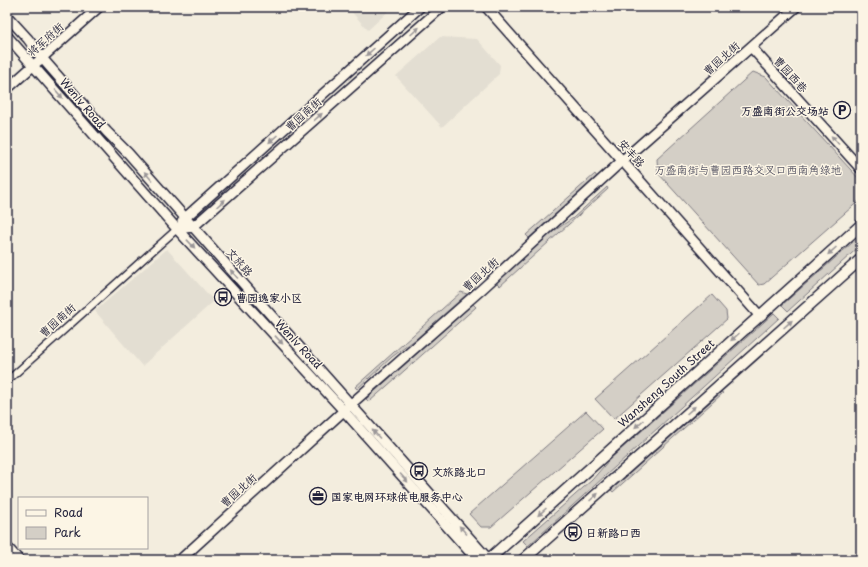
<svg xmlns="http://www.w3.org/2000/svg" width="868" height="567" viewBox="0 0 868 567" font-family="'Playpen Sans','LXGW WenKai TC',sans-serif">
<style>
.built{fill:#e3ded2}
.green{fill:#d4cfc6;stroke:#7b7880}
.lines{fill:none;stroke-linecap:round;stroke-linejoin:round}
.street-casing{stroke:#22223b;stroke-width:9}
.secondary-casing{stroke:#22223b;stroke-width:12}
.primary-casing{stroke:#22223b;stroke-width:13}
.street{stroke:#fcf5e5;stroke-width:6}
.secondary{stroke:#fcf5e5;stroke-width:9}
.primary{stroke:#fcf5e5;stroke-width:10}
.oneway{fill:#9a9698}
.labels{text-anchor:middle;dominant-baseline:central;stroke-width:3;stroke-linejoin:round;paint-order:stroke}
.street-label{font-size:11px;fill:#22223b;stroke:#fcf5e5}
.poi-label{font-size:11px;font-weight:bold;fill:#22223b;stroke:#fcf5e5;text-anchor:start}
.park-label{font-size:11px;fill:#575665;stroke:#fcf5e5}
</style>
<rect width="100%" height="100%" fill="#f3edde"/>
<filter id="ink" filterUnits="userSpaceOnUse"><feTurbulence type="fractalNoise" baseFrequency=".025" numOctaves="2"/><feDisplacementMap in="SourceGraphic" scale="8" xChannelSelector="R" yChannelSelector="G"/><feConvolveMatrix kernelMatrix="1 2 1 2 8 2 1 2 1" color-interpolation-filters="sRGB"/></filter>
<g filter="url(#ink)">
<path class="built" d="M347 7H393L368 30Z
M440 37 477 39 500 65 499 74 442 127 396 76Z
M167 249 214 301 142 366 95 311Z"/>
<path class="green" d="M753 72 766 77 861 181V199L764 284 759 285 658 173 657 159Z
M595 174 597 177 529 238 526 235Z
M607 187 608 189 500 286 496 282 548 235 573 218Z
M861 235V245L788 311 782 305Z
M461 292 467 294 416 339 392 357 357 389 355 387Z
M712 295 726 311 727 319 614 419 595 399Z
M473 304 476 307 369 402 366 399Z
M774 313 779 318 528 546 523 541 592 480 609 460Z
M721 392 723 393 613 492 611 490Z
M586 411 603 429 491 527H481L469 514Z"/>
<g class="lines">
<g class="street-casing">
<path id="street" d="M7 381 177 229"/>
</g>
<g class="secondary-casing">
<path id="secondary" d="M486 7 759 315
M7 16 28 39 42 58 107 132 128 153 262 305 489 560
M7 36 177 229 344 411 477 560
M751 47 861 169
M7 89 99 7
M182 222 185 218 420 7
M177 229 193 227 442 7
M7 547 19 560
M180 560 350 405 483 288 623 160 796 7"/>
</g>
<g class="primary-casing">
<path id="primary" d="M488 560 861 225
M523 560 861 259"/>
</g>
<use href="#street" class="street"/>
<use href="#secondary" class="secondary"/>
<use href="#primary" class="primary"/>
</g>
<defs><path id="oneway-solid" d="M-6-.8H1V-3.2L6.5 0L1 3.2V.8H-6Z"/></defs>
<g class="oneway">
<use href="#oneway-solid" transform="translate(415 31) rotate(-42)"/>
<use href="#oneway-solid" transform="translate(370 52) rotate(138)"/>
<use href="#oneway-solid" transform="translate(59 94) rotate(49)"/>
<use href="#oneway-solid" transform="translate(318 117) rotate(-42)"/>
<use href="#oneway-solid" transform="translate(273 139) rotate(138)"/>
<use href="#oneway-solid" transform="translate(835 140) rotate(-132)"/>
<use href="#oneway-solid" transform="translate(148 176) rotate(-131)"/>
<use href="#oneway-solid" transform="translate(221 203) rotate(-42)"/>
<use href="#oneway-solid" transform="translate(191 244) rotate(47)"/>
<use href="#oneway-solid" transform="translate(832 251) rotate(138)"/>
<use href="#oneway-solid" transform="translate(234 274) rotate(-131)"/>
<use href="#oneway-solid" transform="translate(788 324) rotate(-42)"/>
<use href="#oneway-solid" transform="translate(735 337) rotate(138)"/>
<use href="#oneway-solid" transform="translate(279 340) rotate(47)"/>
<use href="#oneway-solid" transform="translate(691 410) rotate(-42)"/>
<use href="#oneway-solid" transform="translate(639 424) rotate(138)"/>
<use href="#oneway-solid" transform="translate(376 434) rotate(-132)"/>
<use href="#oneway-solid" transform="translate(404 478) rotate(48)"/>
<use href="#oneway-solid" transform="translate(594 497) rotate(-42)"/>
<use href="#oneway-solid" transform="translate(542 512) rotate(138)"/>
<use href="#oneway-solid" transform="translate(463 530) rotate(-132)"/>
</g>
</g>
<defs>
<g id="parking-ring" transform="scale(0.9)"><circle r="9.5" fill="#fcf5e5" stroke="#22223b" stroke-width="1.5"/><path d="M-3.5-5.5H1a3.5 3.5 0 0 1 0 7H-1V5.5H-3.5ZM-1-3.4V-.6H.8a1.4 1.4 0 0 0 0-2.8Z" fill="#22223b"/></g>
<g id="bus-ring" transform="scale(0.9)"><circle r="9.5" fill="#fcf5e5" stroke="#22223b" stroke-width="1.5"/><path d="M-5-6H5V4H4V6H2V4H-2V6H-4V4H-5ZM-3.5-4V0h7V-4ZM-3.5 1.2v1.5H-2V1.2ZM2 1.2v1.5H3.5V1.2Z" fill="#22223b"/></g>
<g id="office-ring" transform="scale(0.9)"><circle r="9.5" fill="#fcf5e5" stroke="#22223b" stroke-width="1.5"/><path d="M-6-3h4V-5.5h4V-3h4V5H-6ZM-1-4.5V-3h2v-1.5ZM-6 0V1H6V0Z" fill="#22223b"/></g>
</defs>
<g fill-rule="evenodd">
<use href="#parking-ring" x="842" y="110"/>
<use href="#bus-ring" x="223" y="297"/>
<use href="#bus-ring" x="419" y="471"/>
<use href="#office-ring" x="318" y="496"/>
<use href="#bus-ring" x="573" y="532"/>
</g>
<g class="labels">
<g class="street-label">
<text transform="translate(45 39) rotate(-42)">将军府街</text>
<text transform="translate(721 58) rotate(-42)">曹园北街</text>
<text transform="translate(791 74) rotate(48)">曹园西巷</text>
<text transform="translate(83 103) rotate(49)">Wenlv Road</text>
<text transform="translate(303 114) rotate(-42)">曹园南街</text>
<text transform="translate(632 153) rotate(48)">安丰路</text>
<text transform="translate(240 262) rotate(49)">文旅路</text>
<text transform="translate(480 274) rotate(-42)">曹园北街</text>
<text transform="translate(57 320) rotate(-42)">曹园南街</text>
<text transform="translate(299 344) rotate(47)">Wenlv Road</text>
<text transform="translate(666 383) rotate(-42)">Wansheng South Street</text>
<text transform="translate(238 490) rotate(-42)">曹园北街</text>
</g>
<g class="poi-label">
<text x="829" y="110" text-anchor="end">万盛南街公交场站</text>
<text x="236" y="297">曹园逸家小区</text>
<text x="432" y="471">文旅路北口</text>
<text x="331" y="496">国家电网环球供电服务中心</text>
<text x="586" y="532">日新路口西</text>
</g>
<g class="park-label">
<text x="748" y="169">万盛南街与曹园西路交叉口西南角绿地</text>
</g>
</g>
<rect width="868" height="567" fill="none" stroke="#fcf5e5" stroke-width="24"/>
<rect x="12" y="12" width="844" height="543" fill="none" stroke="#22223b" stroke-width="1.5" filter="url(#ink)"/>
<rect x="18" y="497" width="130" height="52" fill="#fcf5e5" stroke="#a5a1a1"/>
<rect x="26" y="510" width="20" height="6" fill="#fcf5e5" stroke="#a5a1a1"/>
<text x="54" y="517" font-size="12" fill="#22223b">Road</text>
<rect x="26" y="527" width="20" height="12" fill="#d4cfc6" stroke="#a5a1a1"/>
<text x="54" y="537" font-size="12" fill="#22223b">Park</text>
</svg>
